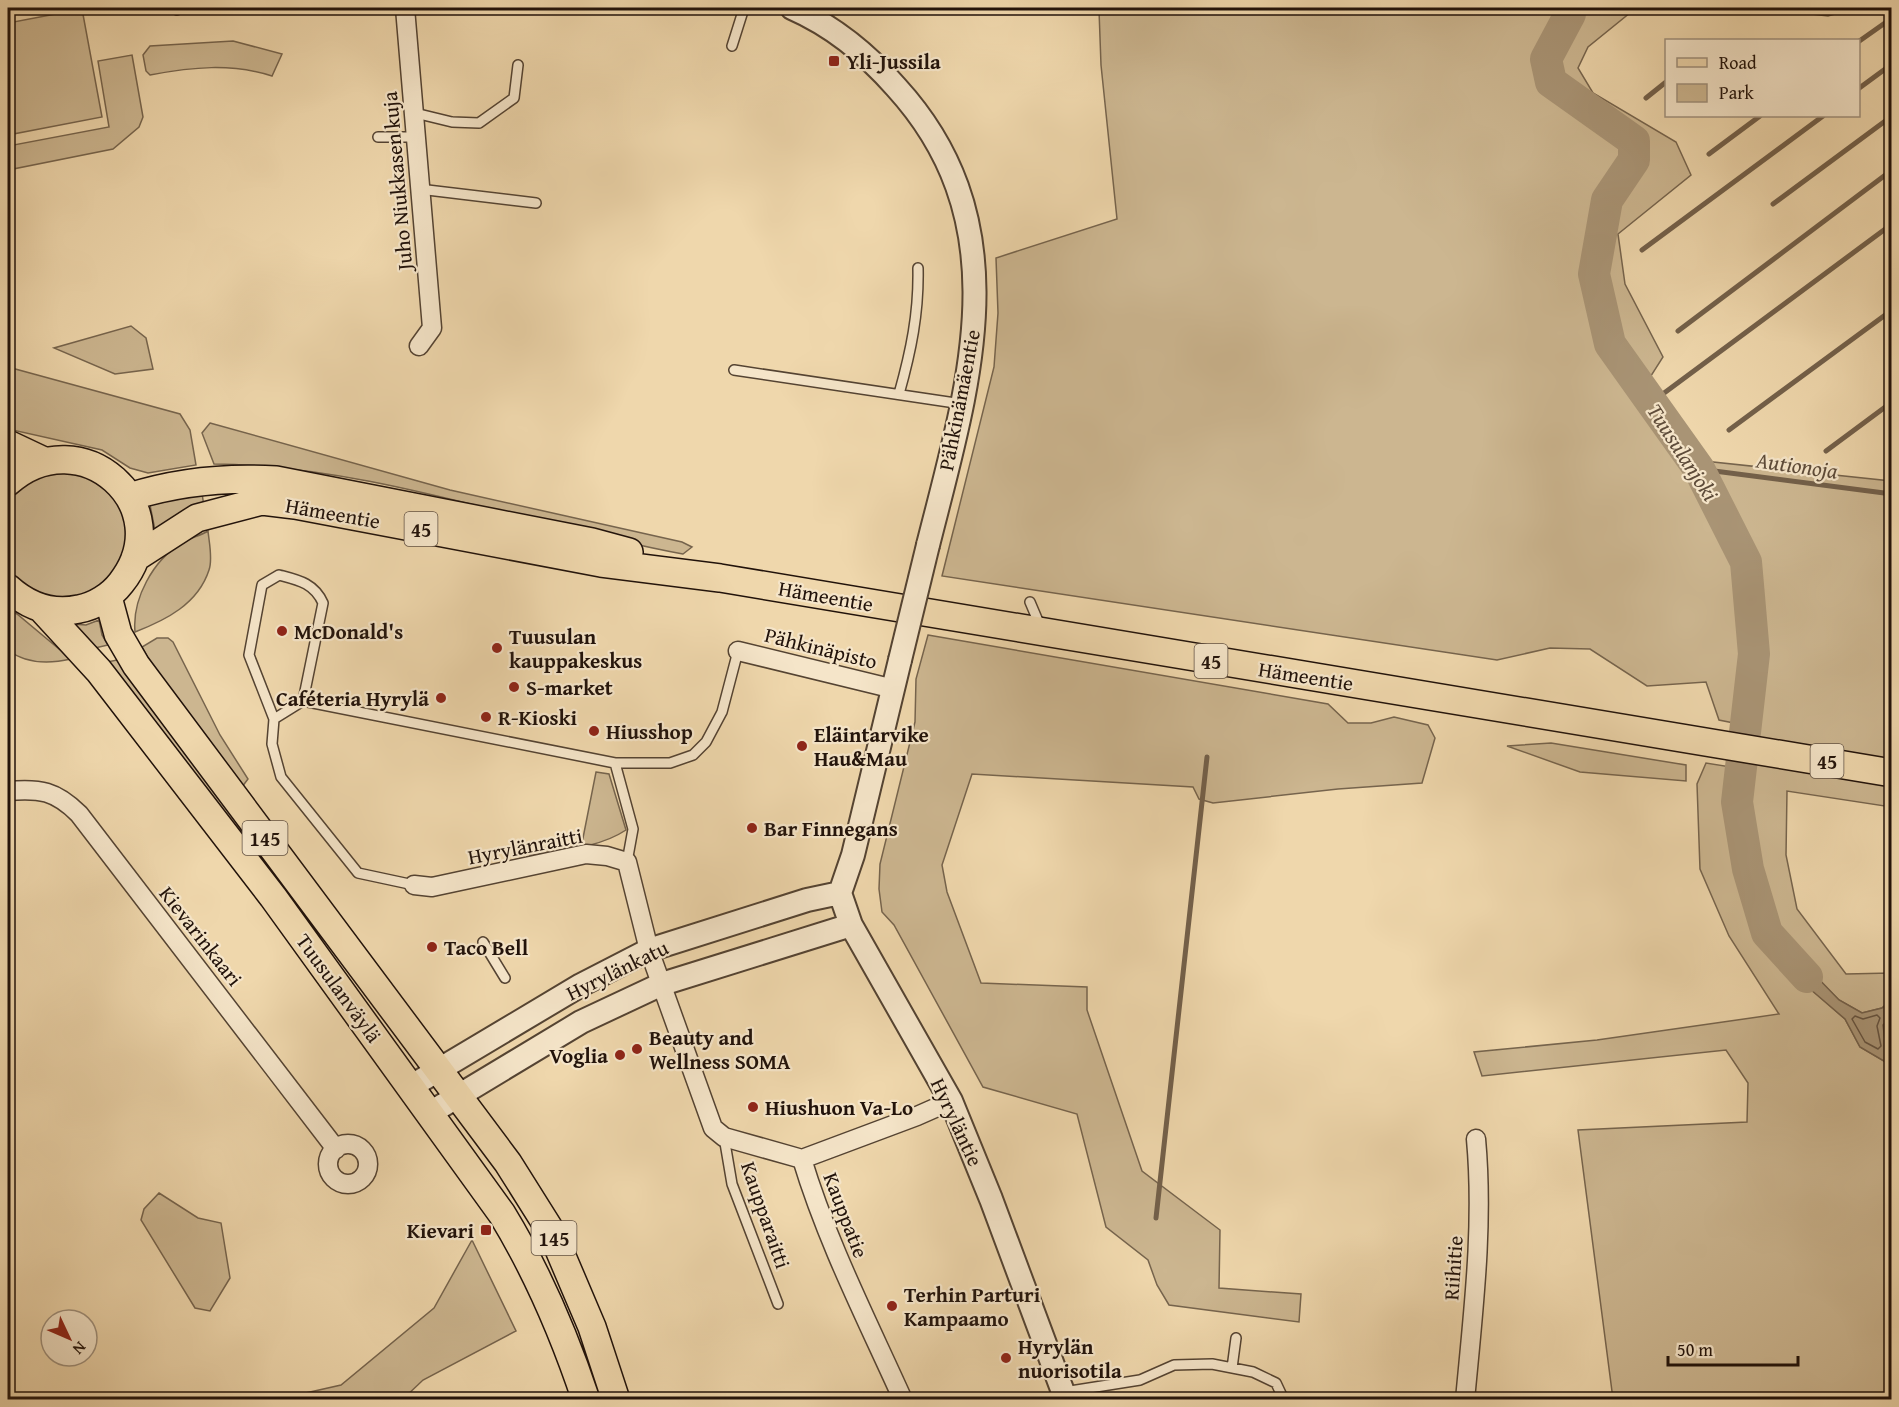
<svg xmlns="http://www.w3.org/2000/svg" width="1899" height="1407" viewBox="0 0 1899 1407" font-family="'Gentium Book Plus',serif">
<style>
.green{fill:#ccb690;stroke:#76644d;stroke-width:1.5}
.water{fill:#a99475;stroke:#73604a;stroke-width:1.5}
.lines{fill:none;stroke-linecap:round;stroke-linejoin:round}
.shore{stroke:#655340;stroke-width:1.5}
.stream{stroke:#73604a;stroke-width:5}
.river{stroke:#a99475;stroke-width:32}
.service-casing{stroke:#544332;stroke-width:12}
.minor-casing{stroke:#544332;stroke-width:21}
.tertiary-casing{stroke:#544332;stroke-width:26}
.primary-casing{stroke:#21120a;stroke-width:30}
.service{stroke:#f5e5c9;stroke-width:9}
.minor{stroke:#f5e5c9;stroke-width:18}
.tertiary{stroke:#f5e5c9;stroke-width:22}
.primary{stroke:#efd7ac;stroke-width:27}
.tertiary-bridge-casing{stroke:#544332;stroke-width:26;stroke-linecap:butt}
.tertiary-bridge{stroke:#f5e5c9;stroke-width:22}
.poi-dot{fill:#8f2418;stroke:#f5e5c9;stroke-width:2}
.labels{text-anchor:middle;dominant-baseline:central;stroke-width:4.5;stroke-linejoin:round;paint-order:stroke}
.shield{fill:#f5e5c9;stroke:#615143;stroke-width:1.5}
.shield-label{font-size:20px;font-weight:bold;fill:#21120a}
.poi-label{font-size:21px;font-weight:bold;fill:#21120a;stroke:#f5e5c9;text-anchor:start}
.street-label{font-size:21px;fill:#21120a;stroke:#f5e5c9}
.water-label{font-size:22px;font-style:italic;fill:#5e4c3a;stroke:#f5e5c9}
</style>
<rect width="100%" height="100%" fill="#efd7ac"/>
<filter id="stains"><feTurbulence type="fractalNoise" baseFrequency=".00333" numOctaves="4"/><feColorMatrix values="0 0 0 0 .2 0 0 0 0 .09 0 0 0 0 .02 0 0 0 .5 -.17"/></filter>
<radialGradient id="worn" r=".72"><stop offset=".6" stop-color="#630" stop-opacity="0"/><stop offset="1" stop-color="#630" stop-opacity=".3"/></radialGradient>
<path class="green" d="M1090 8H1636L1588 47 1578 68 1593 93 1676 142 1691 175 1618 234 1625 284 1663 357 1647 382 1654 398 1704 461 1891 481V807L1787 791 1786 855 1797 909 1846 974 1891 973V1000L1882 1008 1862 1013 1839 1000 1813 974 1803 982 1845 1019 1860 1047 1891 1065V1399L1833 1400 1828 1397 1613 1399 1578 1130 1747 1122 1748 1083 1726 1050 1482 1076 1474 1052 1597 1040 1779 1014 1729 936 1700 869 1697 784 1706 763 1743 769 1749 726 1719 720 1706 682 1647 686 1590 649 1550 648 1497 660 942 576 994 367 998 313 996 258 1117 219 1101 65 1099 10Z
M1762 8H1856L1828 16Z
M82 9 102 117 8 135V23Z
M233 41 282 54 272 76C231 63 192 67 150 75L146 71 143 55 150 46Z
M132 55 143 117 139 127 113 149 8 170V146L109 127 98 61Z
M131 326 146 338 153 369 115 374 54 348Z
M8 367 180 414 190 430 196 465 148 473 130 468 102 450 8 429Z
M210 423 450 490 682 542 692 547 683 554C526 525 375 466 214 464L202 433Z
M62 470C197 490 96 671 8 568 8 548 3 524 8 505 12 484 44 473 62 470Z
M202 493 204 507 156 535 150 505Z
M208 531C209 542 213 559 209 570 198 604 166 620 135 632 132 599 153 560 182 543 189 538 200 536 208 531Z
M8 610 17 614 71 659C49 664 26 664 8 650Z
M99 620 102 635 108 645 95 648 72 624 86 625Z
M928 635 1328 704 1348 723H1371L1394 717 1428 725 1435 738 1422 783 1338 789 1213 803 1199 799 1193 787 972 774 942 865 947 892 981 983 1087 987V1010L1142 1171 1220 1230 1219 1288 1301 1294 1299 1322 1169 1305 1157 1285 1148 1260 1106 1227 1077 1114 983 1087 894 925 882 912 879 889 880 864 915 722 916 679Z
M157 638H168L173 642 220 735 248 779 242 787 152 665 142 647Z
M117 660 259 849 256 851 243 836 107 662Z
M1551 743 1686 765V781L1580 772 1507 746Z
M596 772 609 774 626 830C599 848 562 850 530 855V850L582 843Z
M1891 1017V1047L1885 1041 1883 1025Z
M159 1193 198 1218 221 1223 230 1278 210 1311 195 1308 141 1220 144 1209Z
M472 1240 516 1331 423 1380 403 1399H279L341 1385 434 1308Z"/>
<path class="water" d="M1813 973 1839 1000 1862 1013 1882 1008 1891 1000V1017L1883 1025 1885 1041 1891 1047 1889 1064 1860 1047 1845 1019 1803 983Z"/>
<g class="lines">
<path class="shore" d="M1877 1015 1880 1018 1877 1026 1881 1046 1878 1049 1865 1042 1852 1019 1855 1016 1863 1019Z"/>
<path class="stream" d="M1858 42 1892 18
M1858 89 1892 64
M1646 98 1666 82
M1709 154 1760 116
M1773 204 1892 116
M1642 250 1823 116
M1678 331 1892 170
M1652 402 1892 224
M1729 430 1892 310
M1826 451 1892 402
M1699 469 1892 494
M1156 1218 1207 757"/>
<path class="river" d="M1570 8V14L1546 59 1551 82 1634 141V160L1607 200 1594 274 1610 344 1699 469 1746 562 1754 654 1737 802 1748 869 1767 933 1807 977"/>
<g class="service-casing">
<path id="service" d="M176 8 177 10
M732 46 744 8
M415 113 452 122 479 123 514 98 518 65
M378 137H416
M419 189 536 203
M734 370 962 404
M899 394C911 351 919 313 918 268
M1030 602 1041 628
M274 719 249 655 262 585 279 575C298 580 314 583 323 603L303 701
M615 763 633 829 627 862
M414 885 358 873 281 777 272 744 274 719 303 701 615 763H670L693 755 706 742 722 712 738 651
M483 942 505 978
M724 1137 732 1184 778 1304
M1232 1368 1236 1338
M1064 1392 1140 1380 1174 1365 1212 1364 1253 1372 1276 1383 1284 1400"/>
</g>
<g class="minor-casing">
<path id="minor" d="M405 8 432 328 419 346
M738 651 894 689
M8 791C40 788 56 791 79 814L336 1149
M414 885 432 887 586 854 607 856 627 862 649 950 713 1128 724 1137 802 1159
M328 1164a20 20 0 1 1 40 0a20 20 0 1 1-40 0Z
M903 1400C867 1320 827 1242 802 1159L917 1116 951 1101
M1465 1400C1473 1313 1484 1226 1476 1139"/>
</g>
<g class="tertiary-casing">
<path id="tertiary" d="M792 8C833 26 867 54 896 87 1022 225 968 386 928 545
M900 660 853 855 840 893 851 925 951 1101 991 1199 1066 1400
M410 1087 581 985 649 950 807 900 840 893
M430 1113 581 1022 662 984 851 925"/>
</g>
<g class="primary-casing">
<path id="primary" d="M8 444 44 461
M8 482C81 417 181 507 121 583 111 596 95 606 79 609 52 615 28 606 8 588
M129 497C176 482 227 477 276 480L592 542 629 552
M135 558 197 518 262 501 295 505 601 563 720 578 1892 773
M108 597 118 634 136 665 508 1163 552 1233 592 1327 616 1400
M42 609 99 671 273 897 502 1214C538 1273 564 1334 586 1400"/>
</g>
<use href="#service" class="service"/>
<use href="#minor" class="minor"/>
<use href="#tertiary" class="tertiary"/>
<use href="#primary" class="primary"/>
<g class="tertiary-bridge-casing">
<path id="tertiary-bridge" d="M900 660 928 545"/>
</g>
<use href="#tertiary-bridge" class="tertiary-bridge"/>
</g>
<g class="poi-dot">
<rect x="828" y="55" width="12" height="12" rx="3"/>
<circle cx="282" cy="631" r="6"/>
<circle cx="497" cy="648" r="6"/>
<circle cx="514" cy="687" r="6"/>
<circle cx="441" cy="698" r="6"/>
<circle cx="486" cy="717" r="6"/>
<circle cx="594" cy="731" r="6"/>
<circle cx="802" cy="746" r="6"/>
<circle cx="752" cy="828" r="6"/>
<circle cx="432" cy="947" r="6"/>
<circle cx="637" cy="1049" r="6"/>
<circle cx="620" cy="1055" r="6"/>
<circle cx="753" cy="1107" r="6"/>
<rect x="480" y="1224" width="12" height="12" rx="3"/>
<circle cx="892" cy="1306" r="6"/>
<circle cx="1006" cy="1358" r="6"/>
</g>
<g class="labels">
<g class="shield">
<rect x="404.5" y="512" width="33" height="34" rx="4.5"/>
<rect x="1194.5" y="644" width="33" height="34" rx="4.5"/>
<rect x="1810.5" y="744" width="33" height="34" rx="4.5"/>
<rect x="242.5" y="821" width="45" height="34" rx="4.5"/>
<rect x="531.5" y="1221" width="45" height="34" rx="4.5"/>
</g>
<g class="shield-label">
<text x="421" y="529">45</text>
<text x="1211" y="661">45</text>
<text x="1827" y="761">45</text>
<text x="265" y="838">145</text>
<text x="554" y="1238">145</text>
</g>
<g class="poi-label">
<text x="846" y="61">Yli-Jussila</text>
<text x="294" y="631">McDonald's</text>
<text x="509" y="636">Tuusulan<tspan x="509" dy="24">kauppakeskus</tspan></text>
<text x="526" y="687">S-market</text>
<text x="429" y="698" text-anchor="end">Caféteria Hyrylä</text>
<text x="498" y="717">R-Kioski</text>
<text x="606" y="731">Hiusshop</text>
<text x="814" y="734">Eläintarvike<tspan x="814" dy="24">Hau&amp;Mau</tspan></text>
<text x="764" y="828">Bar Finnegans</text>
<text x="444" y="947">Taco Bell</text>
<text x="649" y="1037">Beauty and<tspan x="649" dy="24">Wellness SOMA</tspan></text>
<text x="608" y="1055" text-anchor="end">Voglia</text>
<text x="765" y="1107">Hiushuon Va-Lo</text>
<text x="474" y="1230" text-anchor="end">Kievari</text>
<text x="904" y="1294">Terhin Parturi<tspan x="904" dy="24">Kampaamo</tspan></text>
<text x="1018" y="1346">Hyrylän<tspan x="1018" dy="24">nuorisotila</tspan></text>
</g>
<g class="street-label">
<text transform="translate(397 181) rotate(-95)">Juho Niukkasen kuja</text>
<text transform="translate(959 400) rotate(-79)">Pähkinämäentie</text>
<text transform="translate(333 513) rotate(10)">Hämeentie</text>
<text transform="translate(826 596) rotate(10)">Hämeentie</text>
<text transform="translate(821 648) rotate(14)">Pähkinäpisto</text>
<text transform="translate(1306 676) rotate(9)">Hämeentie</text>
<text transform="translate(525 846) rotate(-11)">Hyrylänraitti</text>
<text transform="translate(201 936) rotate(52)">Kievarinkaari</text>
<text transform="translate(617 970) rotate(-26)">Hyrylänkatu</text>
<text transform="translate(339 988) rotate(54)">Tuusulanväylä</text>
<text transform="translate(957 1122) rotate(65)">Hyryläntie</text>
<text transform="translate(766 1215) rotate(71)">Kaupparaitti</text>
<text transform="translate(846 1215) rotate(69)">Kauppatie</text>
<text transform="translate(1453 1268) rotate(-86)">Riihitie</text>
</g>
<g class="water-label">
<text transform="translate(1683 452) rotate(57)">Tuusulanjoki</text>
<text transform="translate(1797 465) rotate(8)">Autionoja</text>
</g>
</g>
<rect width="1899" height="1407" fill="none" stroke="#efd7ac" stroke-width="30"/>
<rect x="9" y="9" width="1881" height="1389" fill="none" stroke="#21120a" stroke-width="3"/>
<rect x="15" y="15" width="1869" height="1377" fill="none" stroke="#21120a" stroke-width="1.5"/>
<rect x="1665" y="39" width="195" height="78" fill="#f5e5c9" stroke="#a0917d" stroke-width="1.5"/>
<rect x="1677" y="58" width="30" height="9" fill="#efd7ac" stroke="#a0917d" stroke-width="1.5"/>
<text x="1719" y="69" font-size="18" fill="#21120a">Road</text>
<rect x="1677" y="84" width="30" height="18" fill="#ccb690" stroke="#a0917d" stroke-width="1.5"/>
<text x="1719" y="99" font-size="18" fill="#21120a">Park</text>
<g transform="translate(69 1338) rotate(134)"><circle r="28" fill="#f5e5c9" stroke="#a0917d" stroke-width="1.5"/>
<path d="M0-4.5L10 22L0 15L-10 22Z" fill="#8f2418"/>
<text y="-9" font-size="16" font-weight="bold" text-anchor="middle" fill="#21120a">N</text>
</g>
<path d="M1668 1356v9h130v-9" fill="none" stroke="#21120a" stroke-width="3"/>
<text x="1677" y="1356" font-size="18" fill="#21120a" stroke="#f5e5c9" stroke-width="4.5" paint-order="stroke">50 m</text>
<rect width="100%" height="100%" filter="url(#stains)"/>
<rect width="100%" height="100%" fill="url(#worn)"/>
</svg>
